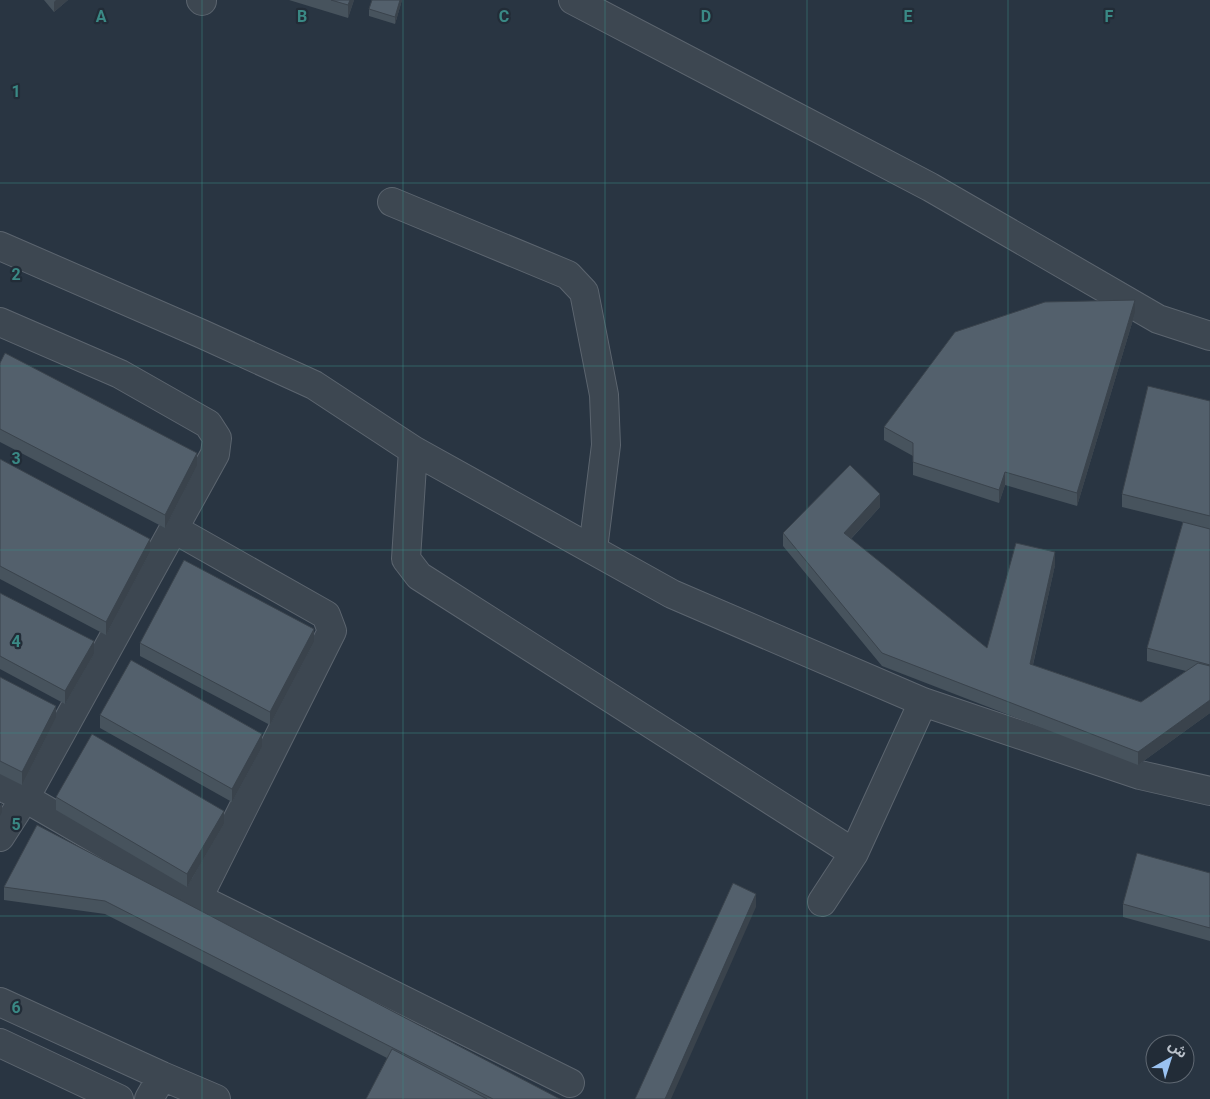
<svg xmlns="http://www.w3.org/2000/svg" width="1210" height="1099" viewBox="0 0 1210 1099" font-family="Roboto,'Noto Sans Arabic',sans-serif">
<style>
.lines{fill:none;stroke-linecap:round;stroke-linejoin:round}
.minor-casing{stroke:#5c656f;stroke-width:30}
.minor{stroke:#3d4751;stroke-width:28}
.wall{fill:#47535d}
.shaded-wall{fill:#3a434c}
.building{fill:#53606c;stroke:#3a434c}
.grid{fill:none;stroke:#3a8985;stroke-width:1;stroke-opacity:0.55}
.grid-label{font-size:16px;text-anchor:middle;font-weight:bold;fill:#3a8985;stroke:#222c37;stroke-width:4.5;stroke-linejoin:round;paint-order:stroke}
</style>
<rect width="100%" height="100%" fill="#293542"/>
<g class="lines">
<g class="minor-casing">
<path id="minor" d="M201 0 202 1
M573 0 930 187 1158 319 1210 336
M392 202 568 275 584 292 604 395 606 445 593 549
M0 246 202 334 314 385 413 450 672 594 923 702 1140 775 1210 791
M0 322 120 374 208 424 217 438 215 454 25 798 0 837
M413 450 406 559 419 576 854 853
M174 529 326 615 332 631 198 898
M0 786 25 798 198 898 570 1083
M822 902 854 853 923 702
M0 1002 162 1076 216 1099
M0 1043 119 1099
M149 1099 162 1076"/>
</g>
<use href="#minor" class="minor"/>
</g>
<path class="wall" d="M44 0H68L54 12Z
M289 0H354L348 18Z
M372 0H402L395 24 369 16V9Z
M1135 313 1077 506 1005 485 999 503 913 475V456L884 440V427Z
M0 363 197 466 165 528 0 442Z
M1210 401V713L1138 765 882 666 783 546V533L880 507 851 539 987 648 1055 565 1033 665 1141 702 1186 671 1147 661V648L1183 522 1122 507V494Z
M0 459 150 552 106 635 0 579Z
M0 593 94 654 65 704 0 669Z
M314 642 270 725 140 656V643Z
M0 677 56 718 22 785 0 774Z
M100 715 262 747 232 802 100 728Z
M56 797 224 824 187 887 56 810Z
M37 825 560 1099H366L387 1058 105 914 4 900V887Z
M1210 873V941L1123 917V904Z"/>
<path class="shaded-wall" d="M56 0H68L54 12V2Z
M350 0H354L348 18V5Z
M400 0H402L395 24V17Z
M1135 300V313L1077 506V493Z
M197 453V466L165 528V515Z
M1005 472V485L999 503V490Z
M880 494V507L844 546V533Z
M150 539V552L106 635V622Z
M1055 552V565L1030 677V664Z
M314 629V642L270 725V712Z
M94 641V654L65 704V691Z
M1210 700V713L1138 765V752Z
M56 706V718L22 785V772Z
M262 734V747L232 802V789Z
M2 802V812L0 816V806Z
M224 811V824L187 887V874Z
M756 894V907L671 1099H665Z"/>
<path class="building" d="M331 0H350L348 5Z
M372 0H400L395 17 369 9Z
M1135 300 1077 493 1005 472 999 490 913 462V443L884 427 955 332 1045 302Z
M5 353 197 453 165 515 0 429V363Z
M1148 386 1210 401V516L1122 494Z
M0 459 150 539 106 622 0 566Z
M850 465 880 494 844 533 987 648 1016 543 1055 552 1030 664 1141 702 1198 663 1210 666V700L1138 752 882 653 783 533Z
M1183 522 1210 529V665L1147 648Z
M184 560 314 629 270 712 140 643Z
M0 593 94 641 65 691 0 656Z
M131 660 262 734 232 789 100 715Z
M0 677 56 706 22 772 0 761Z
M92 734 224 811 187 874 56 797Z
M37 825 560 1099H493L105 901 4 887Z
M1137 853 1210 873V928L1123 904Z
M733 883 756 894 665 1099H635Z
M392 1049 487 1099H366Z"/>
<path class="grid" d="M202 0V1099M403 0V1099M605 0V1099M807 0V1099M1008 0V1099M0 183H1210M0 366H1210M0 550H1210M0 733H1210M0 916H1210"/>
<g class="grid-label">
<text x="101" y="22">A</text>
<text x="302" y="22">B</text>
<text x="504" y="22">C</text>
<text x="706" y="22">D</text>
<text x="908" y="22">E</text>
<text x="1109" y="22">F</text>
<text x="16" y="97">1</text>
<text x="16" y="280">2</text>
<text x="16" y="464">3</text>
<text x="16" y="647">4</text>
<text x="16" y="830">5</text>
<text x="16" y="1013">6</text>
</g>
<g transform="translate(1170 1059) rotate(39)"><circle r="24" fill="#222c37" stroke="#5f6872"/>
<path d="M0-4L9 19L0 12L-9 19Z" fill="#9ac2f1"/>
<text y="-8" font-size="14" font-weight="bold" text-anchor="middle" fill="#bbc2cb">ش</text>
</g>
</svg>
